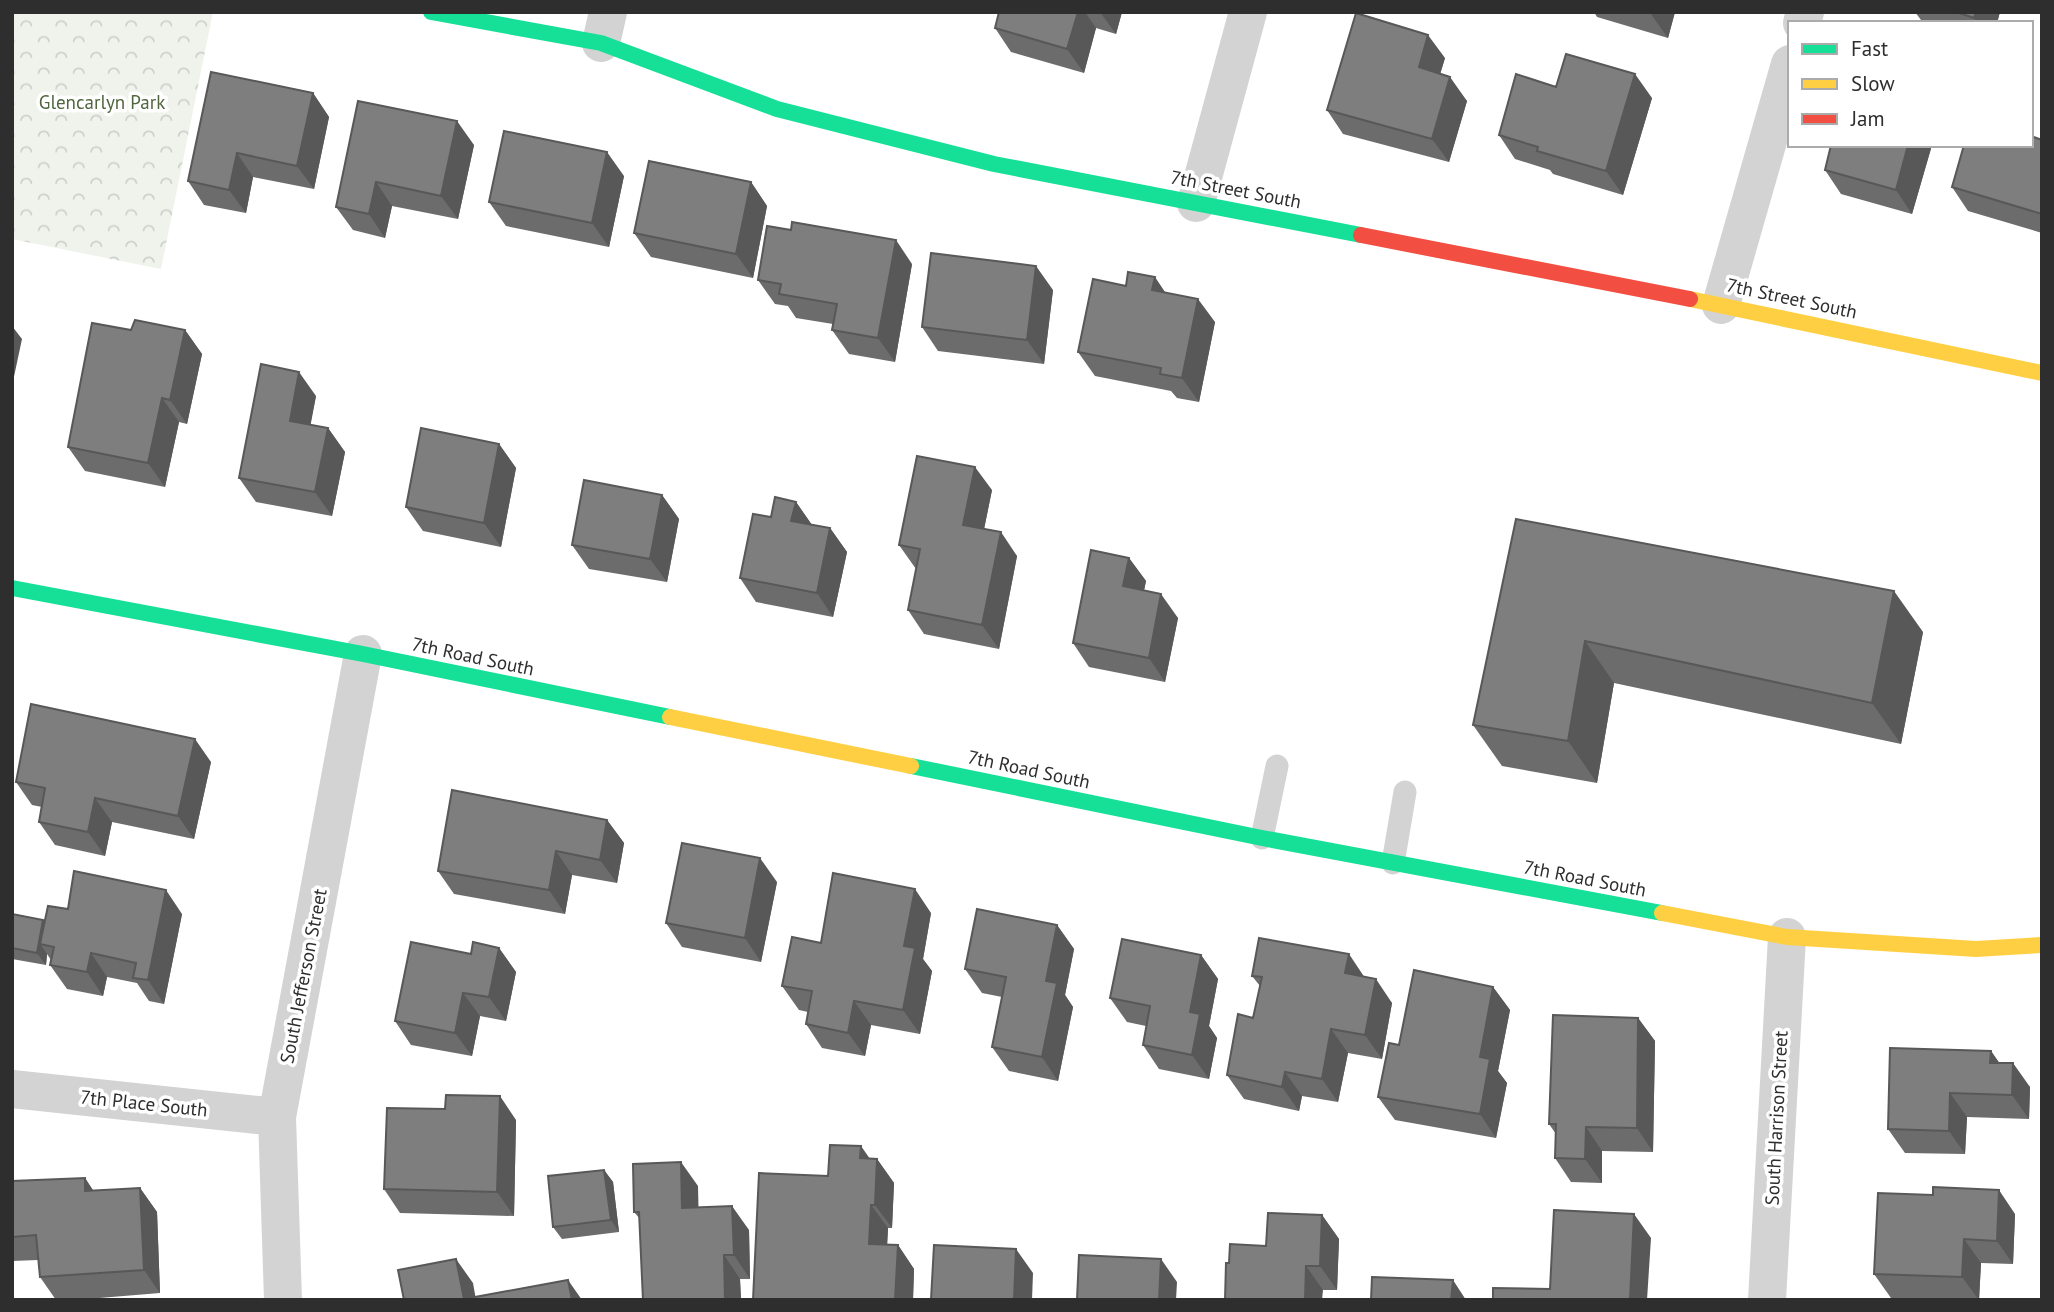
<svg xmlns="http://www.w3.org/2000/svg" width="2054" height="1312" viewBox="0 0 2054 1312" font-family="'PT Sans',sans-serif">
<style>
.forest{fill:url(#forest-crowns)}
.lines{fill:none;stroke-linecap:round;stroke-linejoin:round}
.lane{stroke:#d3d3d3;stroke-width:23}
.street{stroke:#d3d3d3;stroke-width:38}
.fast{stroke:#16e098;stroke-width:16}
.slow{stroke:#ffcf43;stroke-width:16}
.jam{stroke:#f24e42;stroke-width:16}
.wall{fill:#6c6c6c}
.shaded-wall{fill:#585858}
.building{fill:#7e7e7e;stroke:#585858;stroke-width:2}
.labels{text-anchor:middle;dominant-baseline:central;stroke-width:7;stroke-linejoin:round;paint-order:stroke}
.park-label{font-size:19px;fill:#50663e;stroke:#fff}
.street-label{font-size:19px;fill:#2e2e2e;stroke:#fff}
</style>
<defs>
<pattern id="forest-crowns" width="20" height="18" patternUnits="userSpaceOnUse" patternTransform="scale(1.75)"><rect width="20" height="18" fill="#f0f3ec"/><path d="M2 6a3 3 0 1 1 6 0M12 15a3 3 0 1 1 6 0" fill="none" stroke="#ced1cb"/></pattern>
</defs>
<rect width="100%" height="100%" fill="#fff"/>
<path class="forest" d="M12 12H213L161 269 12 239Z"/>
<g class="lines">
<path class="lane" d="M1262 838 1277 766
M1393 863 1405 792"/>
<path class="street" d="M1802 23 1805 12
M601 43 608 12
M1196 203 1248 12
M1721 305 1790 64
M12 1089 277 1117
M283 1300 277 1117 363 654
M1767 1300 1787 937"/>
<path class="fast" d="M431 12 601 43 777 109 994 164 1361 235
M12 588 363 654 670 717
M911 766 1262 838 1662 913"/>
<path class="slow" d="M1690 299 2042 373
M670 717 911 766
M1662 913 1787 937 1976 949 2042 945"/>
<path class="jam" d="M1361 235 1690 299"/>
</g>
<path class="wall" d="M999 12H1122L1116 34 1096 28 1084 73 1011 52 995 28Z
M1594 12H1675L1668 38 1597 17Z
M1915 12H2000L1997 23H1930L1921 20Z
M1445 58 1440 74 1467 101 1449 162 1343 134 1327 110Z
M1556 87 1652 98 1623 195 1553 174 1550 170 1515 159 1499 135Z
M313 93 329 117 314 189 253 177 246 213 204 205 188 181Z
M358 101 474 145 458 219 392 206 385 238 353 230 336 207Z
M2042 140V233L1968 211 1952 187Z
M1932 145 1912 214 1841 194 1825 170Z
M624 176 609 247 506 226 489 202Z
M751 182 767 206 753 278 651 257 634 233Z
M912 264 895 362 849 354 832 330 833 324 796 318 788 306 775 304 758 280Z
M1126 286 1165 292 1215 322 1199 402 1177 398 1171 391 1095 376 1078 352Z
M1053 290 1044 364 938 351 922 327Z
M131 330H185L202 354 187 424 179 422 165 487 85 471 68 447Z
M316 396 310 425 328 428 345 452 332 516 256 502 239 478Z
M499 444 516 468 501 547 423 531 406 507Z
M992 490 984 529 1017 556 999 649 924 634 908 610 916 569 899 545Z
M662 495 679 519 667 582 589 569 572 545Z
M796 502 812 525 830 528 847 552 833 617 756 602 740 578 771 517Z
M1516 519 1923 632 1901 744 1614 683 1597 783 1502 766 1473 725Z
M1129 558 1146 581 1144 590 1178 618 1165 682 1089 667 1073 643Z
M211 762 194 839 112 822 105 856 55 845 39 822 42 807 32 805 16 782Z
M607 820 624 843 617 883 572 875 565 914 454 894 438 871Z
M777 882 761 962 682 947 666 923Z
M68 909 182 914 164 1004 149 1001 137 983 107 977 103 996 67 989 50 965 51 960 47 954 46 965 12 959V914L45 922Z
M931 913 923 959 932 971 920 1034 871 1025 865 1056 822 1048 806 1024 808 1012 799 1010 782 986 821 943Z
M1057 925 1074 949 1065 995 1073 1007 1058 1081 1009 1071 992 1047 1002 997 982 993 965 969Z
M499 948 516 972 506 1021 480 1016 472 1056 411 1045 395 1021 471 954Z
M1201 955 1218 979 1209 1026 1217 1038 1209 1079 1159 1069 1143 1045 1146 1026 1127 1022 1110 998Z
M1252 976 1365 977 1392 1003 1382 1059 1348 1053 1338 1102 1302 1096 1299 1111 1244 1099 1227 1075 1253 1018 1260 986Z
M1493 987 1510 1010 1498 1071 1507 1083 1496 1138 1395 1120 1378 1097 1399 1045Z
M1638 1018 1655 1041 1653 1152 1602 1151V1183L1571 1182 1555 1158 1556 1134 1549 1124Z
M1991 1051 1999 1063 2030 1087 2029 1119 1967 1117 1965 1154 1905 1153 1888 1129Z
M445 1109 516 1120 514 1216 400 1213 384 1189Z
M869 1159H877L894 1183 892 1228H888L887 1245H898L914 1269 913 1300H753Z
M604 1170 613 1182 619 1232 562 1239 553 1227Z
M85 1178 93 1191 140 1188 157 1212 160 1293 75 1300H56L40 1277 38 1260 12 1261V1181Z
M698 1186V1208L749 1230 750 1279H740L741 1300H643L640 1219 634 1212Z
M2015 1214 2013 1264 1981 1263 1979 1300 1891 1298 1874 1274Z
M1322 1215 1339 1239 1337 1290H1323L1229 1263 1266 1246Z"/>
<path class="shaded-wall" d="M1078 12H1085L1096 28 1084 73 1067 49Z
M1100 12H1122L1116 34Z
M1652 12H1675L1668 38 1651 14Z
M1976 12H2000L1997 23H1978L1974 18Z
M1428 35 1445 58 1435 91 1419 67Z
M1635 74 1652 98 1623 195 1606 171Z
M1450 77 1467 101 1449 162 1432 139Z
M313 93 329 117 314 189 297 166Z
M457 121 474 145 458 219 441 196Z
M1908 145H1932L1912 214 1896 190Z
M607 152 624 176 609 247 592 223Z
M237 153 253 177 246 213 229 190Z
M376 182 392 206 385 238 369 214Z
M751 182 767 206 753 278 736 254Z
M896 240 912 264 895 362 878 338Z
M1036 266 1053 290 1044 364 1027 340Z
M1155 277 1171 301 1152 290Z
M1198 299 1215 322 1199 402 1182 378Z
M12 326 22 339 12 386Z
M185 330 202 354 187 424 170 400Z
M299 372 316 396 307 444 290 421Z
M162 398 179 422 165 487 148 463Z
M328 428 345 452 332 516 315 492Z
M499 444 516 468 501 547 484 523Z
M975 467 992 490 980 549 963 525Z
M662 495 679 519 667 582 650 559Z
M796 502 812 525 791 521Z
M830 528 847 552 833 617 817 593Z
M1001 532 1017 556 999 649 982 625Z
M1129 558 1146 581 1140 610 1123 586Z
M1894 591 1923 632 1901 744 1872 703Z
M1161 594 1178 618 1165 682 1149 658Z
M1585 641 1614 683 1597 783 1568 741Z
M195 739 211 762 194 839 178 816Z
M95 798 112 822 105 856 88 832Z
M607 820 624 843 617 883 600 860Z
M556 851 572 875 565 914 549 890Z
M760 858 777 882 761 962 745 938Z
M915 889 931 913 923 959 932 971 920 1034 903 1010 904 946Z
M166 890 182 914 164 1004 148 980Z
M43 920 51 932 40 944 47 954 46 965 37 953Z
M1057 925 1074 949 1065 995 1073 1007 1058 1081 1042 1057 1046 981Z
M499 948 516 972 506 1021 489 997Z
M91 953 107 977 103 996 87 972Z
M1349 954 1365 978 1345 973Z
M1201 955 1218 979 1209 1026 1217 1038 1209 1079 1192 1055 1190 1012Z
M1376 979 1392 1003 1382 1059 1365 1035Z
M1493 987 1510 1010 1498 1071 1507 1083 1496 1138 1480 1114V1057Z
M463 993 480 1016 472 1056 455 1033Z
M854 1001 871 1025 865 1056 848 1033Z
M1638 1018 1655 1041 1653 1152 1637 1128Z
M1331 1029 1348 1053 1338 1102 1322 1079Z
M1991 1051 2008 1075 1990 1063Z
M2013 1063 2030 1087 2029 1119 2012 1095Z
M1285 1072 1302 1096 1299 1111 1282 1087Z
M1950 1093 1967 1117 1965 1154 1949 1131Z
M500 1096 516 1120 514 1216 497 1192Z
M1586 1127 1602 1151V1183L1585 1159Z
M861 1146 877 1169V1159L894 1183 892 1228 875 1205 860 1158Z
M681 1162 698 1186 699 1232 682 1208Z
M604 1170 613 1182 619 1232 611 1220Z
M85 1178 101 1202 85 1191Z
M140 1188 157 1212 160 1293 144 1270Z
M1999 1190 2015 1214 2013 1264 1997 1241Z
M871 1205 888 1228 886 1268 869 1244Z
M732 1206 749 1230 750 1279 734 1255Z
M1634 1214 1651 1238 1647 1300H1630Z
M1322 1215 1339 1239 1337 1290 1320 1266Z
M1964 1239 1981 1263 1979 1300 1962 1277Z
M898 1245 914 1269 913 1300H895Z
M1016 1249 1033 1273 1032 1300H1014Z
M724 1255 740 1279 741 1300H725Z
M456 1259 473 1283 476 1300H464Z
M1161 1259 1177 1282 1176 1300H1159Z
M1306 1266 1323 1290 1322 1300H1305Z
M568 1280 582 1300H572Z
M1453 1280 1466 1300H1451Z"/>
<path class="building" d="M999 12H1078L1067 49 995 28Z
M1956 12H1976L1974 18Z
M1356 13 1428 35 1419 67 1450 77 1432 139 1327 110Z
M1566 54 1635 74 1606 171 1537 151 1538 147 1499 135 1516 74 1556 87Z
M211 72 313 93 297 166 237 153 229 190 188 181Z
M358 101 457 121 441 196 376 182 369 214 336 207Z
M504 131 607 152 592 223 489 202Z
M2031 136 2042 140V214L1952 187 1964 145H2031Z
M1831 145H1908L1896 190 1825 170Z
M649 161 751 182 736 254 634 233Z
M792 222 896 240 878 338 832 330 837 304 779 294 781 284 758 280 767 226 791 230Z
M931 253 1036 266 1027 340 922 327Z
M1128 272 1155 277 1152 290 1198 299 1182 378 1160 374 1161 368 1078 352 1093 279 1126 286Z
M135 320 185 330 170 400 162 398 148 463 68 447 92 323 131 330Z
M261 364 299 372 290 421 328 428 315 492 239 478Z
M421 428 499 444 484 523 406 507Z
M917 456 975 467 963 525 1001 532 982 625 908 610 920 549 899 545Z
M584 480 662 495 650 559 572 545Z
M775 497 796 502 791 521 830 528 817 593 740 578 753 514 771 517Z
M1516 519 1894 591 1872 703 1585 641 1568 741 1473 725Z
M1091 550 1129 558 1123 586 1161 594 1149 658 1073 643Z
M31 704 195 739 178 816 95 798 88 832 39 822 45 788 16 782Z
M452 790 607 820 600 860 556 851 549 890 438 871Z
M682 843 760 858 745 938 666 923Z
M74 871 166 890 148 980 133 978 136 963 91 953 87 972 50 965 54 947 40 944 48 906 68 909Z
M833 873 915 889 904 946 915 948 903 1010 854 1001 848 1033 806 1024 812 991 782 986 792 937 821 943Z
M977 909 1057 925 1046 981 1057 983 1042 1057 992 1047 1006 977 965 969Z
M12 914 43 920 37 953 12 948Z
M1259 938 1349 954 1345 973 1376 979 1365 1035 1331 1029 1322 1079 1285 1072 1282 1087 1227 1075 1238 1014 1253 1018 1262 977 1252 976Z
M1122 939 1201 955 1190 1012 1200 1014 1192 1055 1143 1045 1150 1006 1110 998Z
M411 942 471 954 473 942 499 948 489 997 463 993 455 1033 395 1021Z
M1414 970 1493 987 1480 1057 1490 1059 1480 1114 1378 1097 1389 1043 1399 1045Z
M1553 1015 1638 1018 1637 1128 1586 1127 1585 1159 1555 1158 1556 1124H1549Z
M1890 1048 1991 1051 1990 1063H2013L2012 1095 1950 1093 1949 1131 1888 1129Z
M446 1095 500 1096 497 1192 384 1189 387 1108 445 1109Z
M830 1145 861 1146 860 1158 877 1159 875 1205H871L869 1244 898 1245 895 1300H753L759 1173 828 1176Z
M681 1162 682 1208 732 1206 734 1255H724L725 1300H643L639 1212H634L633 1164Z
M604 1170 611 1220 553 1227 548 1176Z
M85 1178V1191L140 1188 144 1270 40 1277 36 1235 12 1237V1181Z
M1933 1187 1999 1190 1997 1241 1964 1239 1962 1277 1874 1274 1878 1193 1933 1195Z
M1554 1210 1634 1214 1630 1300H1493V1288L1550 1289Z
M1268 1213 1322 1215 1320 1266H1306L1305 1300H1225L1226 1263H1229L1230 1244 1266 1246Z
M934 1245 1016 1249 1014 1300H931Z
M1079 1255 1161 1259 1159 1300H1077Z
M456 1259 464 1299 568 1280 572 1300H404L398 1270Z
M1372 1277 1453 1280 1451 1300H1371Z"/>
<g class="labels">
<g class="park-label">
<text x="102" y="102">Glencarlyn Park</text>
</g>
<g class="street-label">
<text transform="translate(1236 189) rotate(11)">7th Street South</text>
<text transform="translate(1792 298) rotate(12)">7th Street South</text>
<text transform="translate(473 656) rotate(12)">7th Road South</text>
<text transform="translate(1029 769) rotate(12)">7th Road South</text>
<text transform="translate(1585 878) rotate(11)">7th Road South</text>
<text transform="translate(303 976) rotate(-79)">South Jefferson Street</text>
<text transform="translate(144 1103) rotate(6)">7th Place South</text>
<text transform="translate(1776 1118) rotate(-87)">South Harrison Street</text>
</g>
</g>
<rect width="2054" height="1312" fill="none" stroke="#2e2e2e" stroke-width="28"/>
<rect x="1788" y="21" width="245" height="126" fill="#ffffff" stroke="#ababab" stroke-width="2"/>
<rect x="1802" y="44" width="35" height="10" fill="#16e098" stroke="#ababab" stroke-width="2"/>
<text x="1851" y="56" font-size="21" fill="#2e2e2e">Fast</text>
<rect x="1802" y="79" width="35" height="10" fill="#ffcf43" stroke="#ababab" stroke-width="2"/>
<text x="1851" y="91" font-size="21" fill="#2e2e2e">Slow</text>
<rect x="1802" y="114" width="35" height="10" fill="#f24e42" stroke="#ababab" stroke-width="2"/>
<text x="1851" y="126" font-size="21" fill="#2e2e2e">Jam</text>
</svg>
